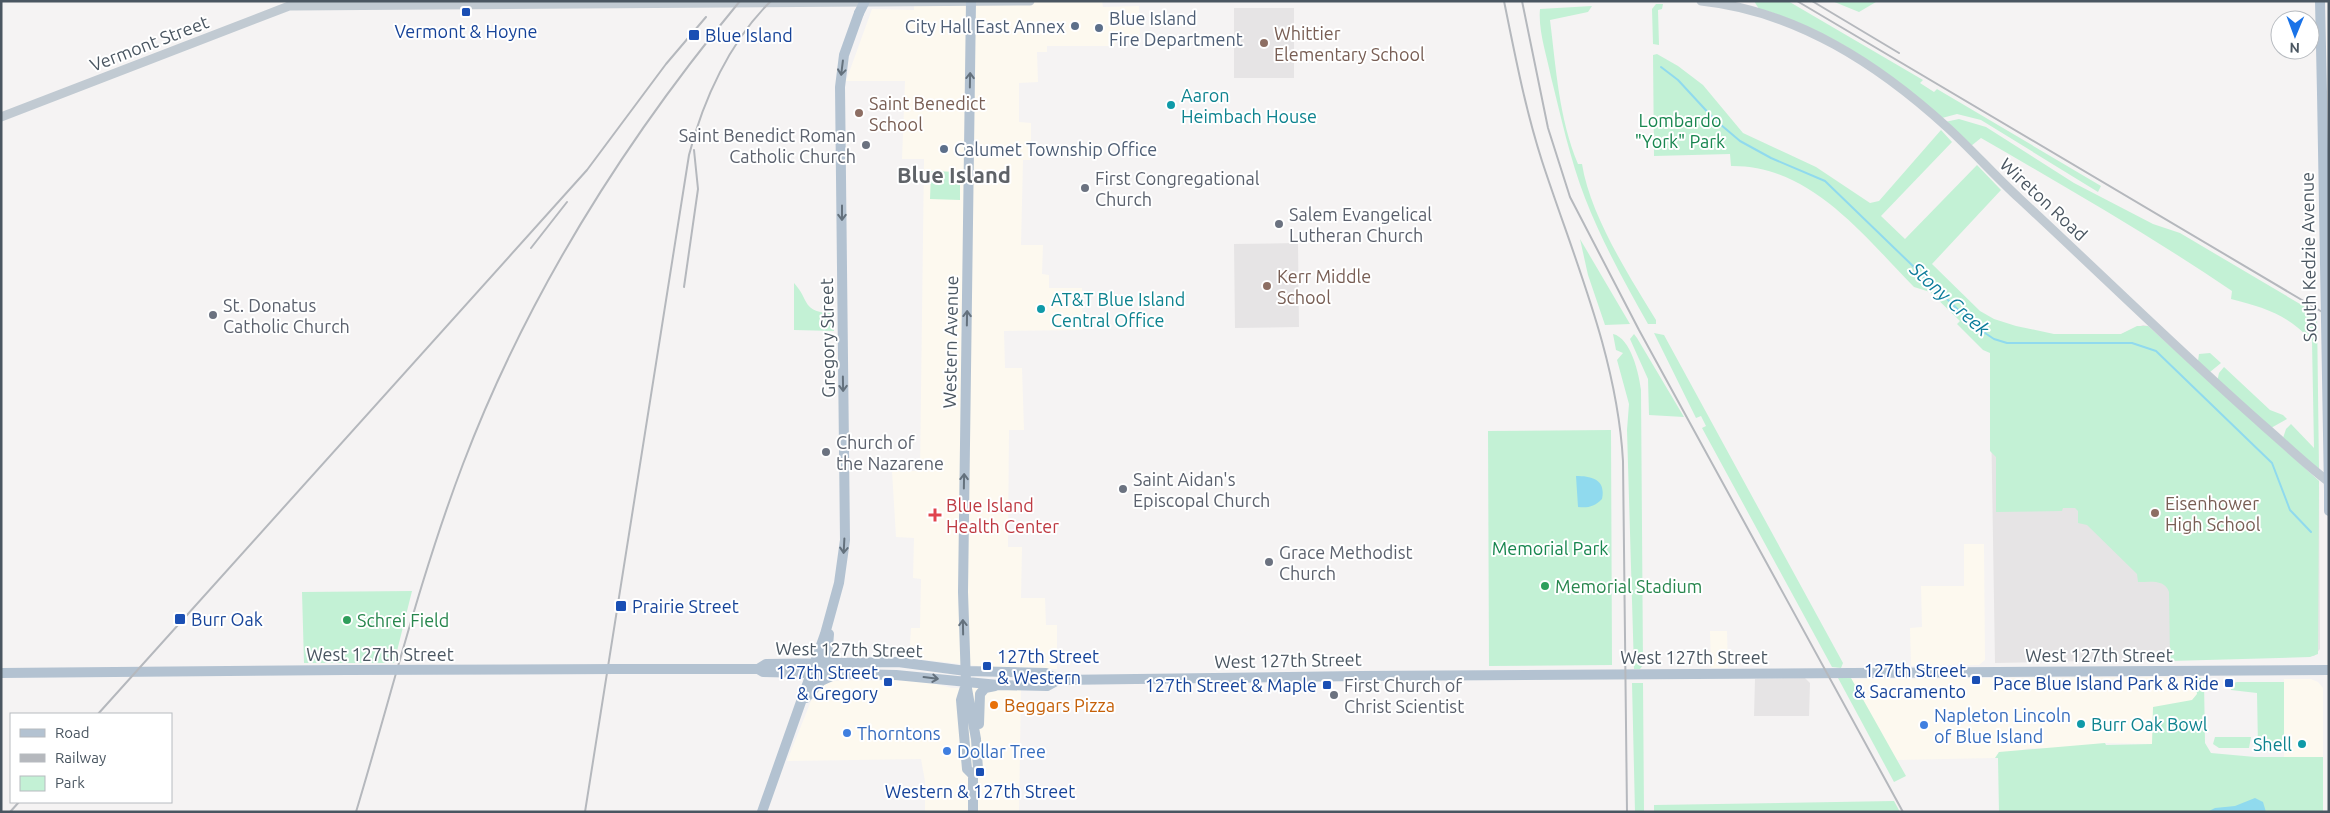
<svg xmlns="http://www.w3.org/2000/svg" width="2330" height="813" viewBox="0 0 2330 813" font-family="Ubuntu,sans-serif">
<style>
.commercial{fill:#fdf9ef}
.education{fill:#e6e4e5}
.green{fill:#c3f1d5}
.water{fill:#90daee}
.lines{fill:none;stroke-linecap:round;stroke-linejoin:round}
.stream{stroke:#90daee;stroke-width:2}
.minor{stroke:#c1cad2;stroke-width:9}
.major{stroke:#b3c2d1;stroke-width:10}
.rail{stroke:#b5b8bd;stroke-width:2}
.major-bridge{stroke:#b3c2d1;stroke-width:10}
.oneway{stroke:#64717d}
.transit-dot{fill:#1a4fb4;stroke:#fff;stroke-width:2}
.service-dot{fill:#5c6f8a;stroke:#fff;stroke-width:2}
.education-dot{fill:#8d6e63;stroke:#fff;stroke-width:2}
.culture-dot{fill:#0f9aa8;stroke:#fff;stroke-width:2}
.worship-dot{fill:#6b7280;stroke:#fff;stroke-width:2}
.health-dot{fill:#e0444e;stroke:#fff;stroke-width:2}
.leisure-dot{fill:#2e9e5b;stroke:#fff;stroke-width:2}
.food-dot{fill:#e8710a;stroke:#fff;stroke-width:2}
.shop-dot{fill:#3f7fe0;stroke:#fff;stroke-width:2}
.labels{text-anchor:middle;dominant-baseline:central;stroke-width:4;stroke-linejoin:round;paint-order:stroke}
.service-label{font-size:18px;fill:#4e5e75;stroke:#fff;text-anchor:start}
.transit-label{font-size:18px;fill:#164399;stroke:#fff;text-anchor:start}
.education-label{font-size:18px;fill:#785e54;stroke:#fff;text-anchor:start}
.street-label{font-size:18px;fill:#4a5661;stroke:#fff}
.culture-label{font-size:18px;fill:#0d838f;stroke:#fff;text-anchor:start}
.park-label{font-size:18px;fill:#17864f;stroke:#fff}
.worship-label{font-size:18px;fill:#5b616d;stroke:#fff;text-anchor:start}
.health-label{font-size:18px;fill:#be3a42;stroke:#fff;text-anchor:start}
.leisure-label{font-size:18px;fill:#27864d;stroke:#fff;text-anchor:start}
.food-label{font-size:18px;fill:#c56008;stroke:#fff;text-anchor:start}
.shop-label{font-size:18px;fill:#366cbe;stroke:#fff;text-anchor:start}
.water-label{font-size:19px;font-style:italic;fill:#0c7c9b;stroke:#fff}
.district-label{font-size:22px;font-weight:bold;fill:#5f6368;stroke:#fff}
</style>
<rect width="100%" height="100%" fill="#f5f3f3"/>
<path class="commercial" d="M914 1H1102L1103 7 1139 6 1140 38H1116L1115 46H1047V52H1037L1038 82 1019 83V122L1031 123V160H1023L1021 245H1043L1042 274 1049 275V288H1082L1083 330 1004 331 1005 368H1022L1024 430H1009L1008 547H1022L1021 598H1045L1046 625H1057V669L978 666 909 658 911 628H920L921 579 913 578 914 538 896 537 892 471H920L924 159H902L905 81H846L872 9 914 10Z
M1964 544H1984L1985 660 1979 665 1911 666 1910 628 1922 627 1921 586H1964Z
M1727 631 1728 668H1711L1710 631Z
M2156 677 2195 678 2197 694 2192 700 2184 703 2169 704 2152 744 2105 743 2063 748H2029L2014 752H1999L1995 758 1896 760 1851 679Z
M2284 679H2311L2318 682 2323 688V757H2284Z
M842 680 924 681 952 688H1021L1019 812H925V781L921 759 787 761 813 696 827 682Z"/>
<path class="education" d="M1234 8H1294V78H1234Z
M1298 243 1299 327 1235 328 1234 244Z
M2143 325 2148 326 2319 481 2320 649 2314 656 1995 663 1990 353 2121 334Z
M1805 678 1810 683 1809 716H1754L1755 679Z"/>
<path class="green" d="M1754 1H1788L1923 80 1920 83 1934 92 1937 89 2101 186 2098 192 1981 120 1957 114 1942 118C1898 79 1853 46 1799 23 1786 18 1773 12 1759 9Z
M1832 1 1876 2 1859 12Z
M1656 4H1663L1662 9 1658 10 1659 45 1653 44 1652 9Z
M1592 6 1588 12 1550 20C1556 68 1559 119 1578 164H1582C1590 215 1629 276 1656 320V324H1648C1625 283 1602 242 1585 198 1570 159 1561 117 1551 77 1547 56 1538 31 1540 9Z
M1657 54 1678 66 1703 85 1743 133 1816 167 1870 203 1879 201 1941 130 1952 142 1881 216 1905 239 1977 165 2001 190 1932 264 1980 311 1994 319 2016 326 2054 334H2121L2137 326H2148L2319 481 2318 654 2310 657 2170 661 2169 592C2165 579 2150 582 2138 582L2137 574 2087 525 2078 523V511L2075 508H2063L2062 511 1996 512V457L1990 451V353L1983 350 1957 324 1960 321 1930 292 1914 287C1863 235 1810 165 1731 166L1730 154 1654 156 1653 55Z
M1959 119 1986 127 2074 183 2153 224 2180 233 2317 314 2319 470 2283 438 2286 429 2291 424 2314 448 2312 341C2286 314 2266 308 2231 299L2232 291C2151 236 2066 187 1981 138L1971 146 1945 122Z
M931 171 960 172V200L930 199Z
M1580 239 1630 324 1605 325 1588 275Z
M794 283C810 300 801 313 834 313V331L794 330Z
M1654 333 1664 335 1843 663 1841 668 1832 667 1702 428 1706 426 1701 416 1696 418Z
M1613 334C1631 338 1639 374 1641 390L1643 665 1640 669H1634L1627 430 1629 404 1617 360 1623 353 1616 350Z
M1634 334 1637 338 1684 417 1649 415 1648 379 1630 339Z
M2210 353 2221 363 2210 372 2198 361 2199 354Z
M2224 367 2270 410 2283 415 2287 419 2271 428 2217 382 2219 373Z
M1611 430 1612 665 1489 666 1488 431Z
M412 591 394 663H304L302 592Z
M1838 678H1851L1906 776 1894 782Z
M2195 678H2203L2204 681 2205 743 2211 753 2255 757H2323V812H1999L1998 758H1995L1999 752 2105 743 2106 745 2152 744 2153 707 2192 700 2197 694Z
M2237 682H2284V748L2258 747 2257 693 2231 690V684Z
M1632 683H1643L1644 812H1635Z
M2215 737H2251L2249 748H2219L2213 744Z
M1894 801 1900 812H1654V805Z"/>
<path class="water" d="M1576 476C1593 476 1606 480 1602 499 1594 507 1588 508 1578 507Z
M2255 798 2263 802 2266 812H2207L2215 808 2235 806Z"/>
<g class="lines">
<path class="stream" d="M1661 67 1678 80 1714 119 1740 141 1771 158 1825 181 1976 327 1994 339 2007 343H2132L2156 351 2272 463 2290 510 2311 532"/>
<path class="minor" d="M1701 1C1797 11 1879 65 1948 128 1973 151 1995 176 2020 199 2102 275 2181 353 2265 427 2286 445 2306 465 2329 482
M1 117 289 6 1030 1"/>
<path class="major" d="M971 1 963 592 966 683 976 739 978 769 973 775
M2320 1 2322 93
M2329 491V511
M829 634 827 657 832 669
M617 669H758L763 672 896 675 998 685 1047 686 1058 680
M758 669 766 664 898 662 966 671 1046 673 1058 680 1359 676 2329 670
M1 673 346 670
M966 684 961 700 967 769 973 775V812
M806 698 821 681 832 676
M979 724 980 694 985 688 995 686
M762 812 825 634 839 583 845 540 840 87 844 55 859 13"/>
<path class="rail" d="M1504 1C1515 55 1525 108 1542 161 1574 259 1617 356 1623 461L1627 812
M1522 1 1548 128 1570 197 1639 330 1903 812
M1797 1 2329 316
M1812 1 1899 53
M531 248 567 202
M684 287 698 189 694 150
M98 714 587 170 666 64 706 17
M10 812 19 802
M356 812C391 696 420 577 463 464 528 293 624 141 740 1
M585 812 689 155C703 100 730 41 771 1"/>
<path class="major-bridge" d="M859 13 865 1
M2322 93 2329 491
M346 670 617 669"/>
</g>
<defs><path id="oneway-shaft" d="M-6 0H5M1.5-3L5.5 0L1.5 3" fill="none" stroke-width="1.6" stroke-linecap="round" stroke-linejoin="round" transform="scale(1.25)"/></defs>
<g class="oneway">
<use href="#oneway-shaft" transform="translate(842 68) rotate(97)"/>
<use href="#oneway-shaft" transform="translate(970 80) rotate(-89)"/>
<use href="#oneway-shaft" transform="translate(842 213) rotate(90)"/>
<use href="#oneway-shaft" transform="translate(967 318) rotate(-89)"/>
<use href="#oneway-shaft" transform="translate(843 384) rotate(89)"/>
<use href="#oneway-shaft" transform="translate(964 481) rotate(-89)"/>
<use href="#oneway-shaft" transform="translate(844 546) rotate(93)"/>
<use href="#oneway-shaft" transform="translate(963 627) rotate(-91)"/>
<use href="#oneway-shaft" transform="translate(931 678) rotate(7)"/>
</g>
<g class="transit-dot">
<rect x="461" y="7" width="10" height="10" rx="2.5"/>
<rect x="688" y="29" width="12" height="12" rx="2.5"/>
<rect x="615" y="600" width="12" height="12" rx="2.5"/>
<rect x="174" y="613" width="12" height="12" rx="2.5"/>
<rect x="982" y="661" width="10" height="10" rx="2.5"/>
<rect x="1971" y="675" width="10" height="10" rx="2.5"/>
<rect x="883" y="677" width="10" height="10" rx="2.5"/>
<rect x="2224" y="678" width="10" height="10" rx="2.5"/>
<rect x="1322" y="680" width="10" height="10" rx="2.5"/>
<rect x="975" y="767" width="10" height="10" rx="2.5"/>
</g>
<g class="service-dot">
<circle cx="1075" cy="26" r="5"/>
<circle cx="1099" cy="28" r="5"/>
<circle cx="944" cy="149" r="5"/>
</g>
<g class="education-dot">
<circle cx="1264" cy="43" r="5"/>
<circle cx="859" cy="113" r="5"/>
<circle cx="1267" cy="286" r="5"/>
<circle cx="2155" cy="513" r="5"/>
</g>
<g class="culture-dot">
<circle cx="1171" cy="105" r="5"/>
<circle cx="1041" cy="309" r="5"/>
<circle cx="2081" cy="724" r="5"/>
<circle cx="2302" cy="744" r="5"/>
</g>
<g class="worship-dot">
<circle cx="866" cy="145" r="5"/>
<circle cx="1085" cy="188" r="5"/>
<circle cx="1279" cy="224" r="5"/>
<circle cx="213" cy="315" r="5"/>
<circle cx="826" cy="452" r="5"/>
<circle cx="1123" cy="489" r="5"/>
<circle cx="1269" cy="562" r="5"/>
<circle cx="1334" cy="695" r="5"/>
</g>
<path class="health-dot" d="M932.5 507.5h5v5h5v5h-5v5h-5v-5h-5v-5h5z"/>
<g class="leisure-dot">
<circle cx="1545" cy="586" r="5"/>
<circle cx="347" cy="620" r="5"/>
</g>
<circle class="food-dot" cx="994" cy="705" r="5"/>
<g class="shop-dot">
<circle cx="1924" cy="725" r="5"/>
<circle cx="847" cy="733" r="5"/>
<circle cx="947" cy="751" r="5"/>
</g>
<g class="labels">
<g class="service-label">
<text x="1109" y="18">Blue Island<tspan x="1109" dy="21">Fire Department</tspan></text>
<text x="1065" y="26" text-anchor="end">City Hall East Annex</text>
<text x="954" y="149">Calumet Township Office</text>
</g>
<g class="transit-label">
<text x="466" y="31" text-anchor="middle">Vermont &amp; Hoyne</text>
<text x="705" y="35">Blue Island</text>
<text x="632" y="606">Prairie Street</text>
<text x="191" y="619">Burr Oak</text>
<text x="997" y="656">127th Street<tspan x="997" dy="21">&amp; Western</tspan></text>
<text x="1966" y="670" text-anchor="end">127th Street<tspan x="1966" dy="21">&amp; Sacramento</tspan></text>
<text x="878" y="672" text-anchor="end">127th Street<tspan x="878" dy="21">&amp; Gregory</tspan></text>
<text x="2219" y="683" text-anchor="end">Pace Blue Island Park &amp; Ride</text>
<text x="1317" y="685" text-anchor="end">127th Street &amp; Maple</text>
<text x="980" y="791" text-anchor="middle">Western &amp; 127th Street</text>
</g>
<g class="education-label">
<text x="1274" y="33">Whittier<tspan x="1274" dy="21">Elementary School</tspan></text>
<text x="869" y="103">Saint Benedict<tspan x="869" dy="21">School</tspan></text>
<text x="1277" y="276">Kerr Middle<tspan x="1277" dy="21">School</tspan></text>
<text x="2165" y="503">Eisenhower<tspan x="2165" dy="21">High School</tspan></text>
</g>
<g class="street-label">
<text transform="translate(149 43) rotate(-21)">Vermont Street</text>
<text transform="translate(2044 199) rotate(43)">Wireton Road</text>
<text transform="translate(2308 257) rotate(-91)">South Kedzie Avenue</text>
<text transform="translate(827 338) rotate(-91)">Gregory Street</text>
<text transform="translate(950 342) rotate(-89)">Western Avenue</text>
<text transform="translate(849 649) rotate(1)">West 127th Street</text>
<text x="380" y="654">West 127th Street</text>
<text x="2099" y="655">West 127th Street</text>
<text x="1694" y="657">West 127th Street</text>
<text transform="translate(1288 660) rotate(-1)">West 127th Street</text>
</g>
<g class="culture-label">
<text x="1181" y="95">Aaron<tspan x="1181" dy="21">Heimbach House</tspan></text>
<text x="1051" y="299">AT&amp;T Blue Island<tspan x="1051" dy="21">Central Office</tspan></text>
<text x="2091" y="724">Burr Oak Bowl</text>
<text x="2292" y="744" text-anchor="end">Shell</text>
</g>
<g class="park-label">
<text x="1680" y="120">Lombardo<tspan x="1680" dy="21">"York" Park</tspan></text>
<text x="1550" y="548">Memorial Park</text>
</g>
<g class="worship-label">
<text x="856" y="135" text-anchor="end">Saint Benedict Roman<tspan x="856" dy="21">Catholic Church</tspan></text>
<text x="1095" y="178">First Congregational<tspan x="1095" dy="21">Church</tspan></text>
<text x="1289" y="214">Salem Evangelical<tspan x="1289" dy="21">Lutheran Church</tspan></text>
<text x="223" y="305">St. Donatus<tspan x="223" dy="21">Catholic Church</tspan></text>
<text x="836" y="442">Church of<tspan x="836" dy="21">the Nazarene</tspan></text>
<text x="1133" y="479">Saint Aidan's<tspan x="1133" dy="21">Episcopal Church</tspan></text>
<text x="1279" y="552">Grace Methodist<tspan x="1279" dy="21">Church</tspan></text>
<text x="1344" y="685">First Church of<tspan x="1344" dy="21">Christ Scientist</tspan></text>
</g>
<g class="health-label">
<text x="946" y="505">Blue Island<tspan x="946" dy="21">Health Center</tspan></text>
</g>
<g class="leisure-label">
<text x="1555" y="586">Memorial Stadium</text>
<text x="357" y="620">Schrei Field</text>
</g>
<g class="food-label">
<text x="1004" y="705">Beggars Pizza</text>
</g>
<g class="shop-label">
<text x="1934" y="715">Napleton Lincoln<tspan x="1934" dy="21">of Blue Island</tspan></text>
<text x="857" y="733">Thorntons</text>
<text x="957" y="751">Dollar Tree</text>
</g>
<g class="water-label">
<text transform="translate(1950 299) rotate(42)">Stony Creek</text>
</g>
<g class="district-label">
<text x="954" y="174">Blue Island</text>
</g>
</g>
<rect width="2330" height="813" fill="none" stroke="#4a5661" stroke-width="5"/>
<rect x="10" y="713" width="162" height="90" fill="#ffffff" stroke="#b7bbc0"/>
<rect x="20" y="729" width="25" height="8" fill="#b3c2d1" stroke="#b7bbc0"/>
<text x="55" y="738" font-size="15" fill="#4a5661">Road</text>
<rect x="20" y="754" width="25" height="8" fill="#b5b8bd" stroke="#b7bbc0"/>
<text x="55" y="763" font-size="15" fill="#4a5661">Railway</text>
<rect x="20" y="776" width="25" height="15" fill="#c3f1d5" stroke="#b7bbc0"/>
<text x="55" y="788" font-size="15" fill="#4a5661">Park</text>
<g transform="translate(2295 35) rotate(181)"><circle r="24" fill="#ffffff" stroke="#b7bbc0"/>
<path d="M0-4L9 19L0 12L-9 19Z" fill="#1a73e8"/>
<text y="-8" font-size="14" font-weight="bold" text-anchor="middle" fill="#4a5661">N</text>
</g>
</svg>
